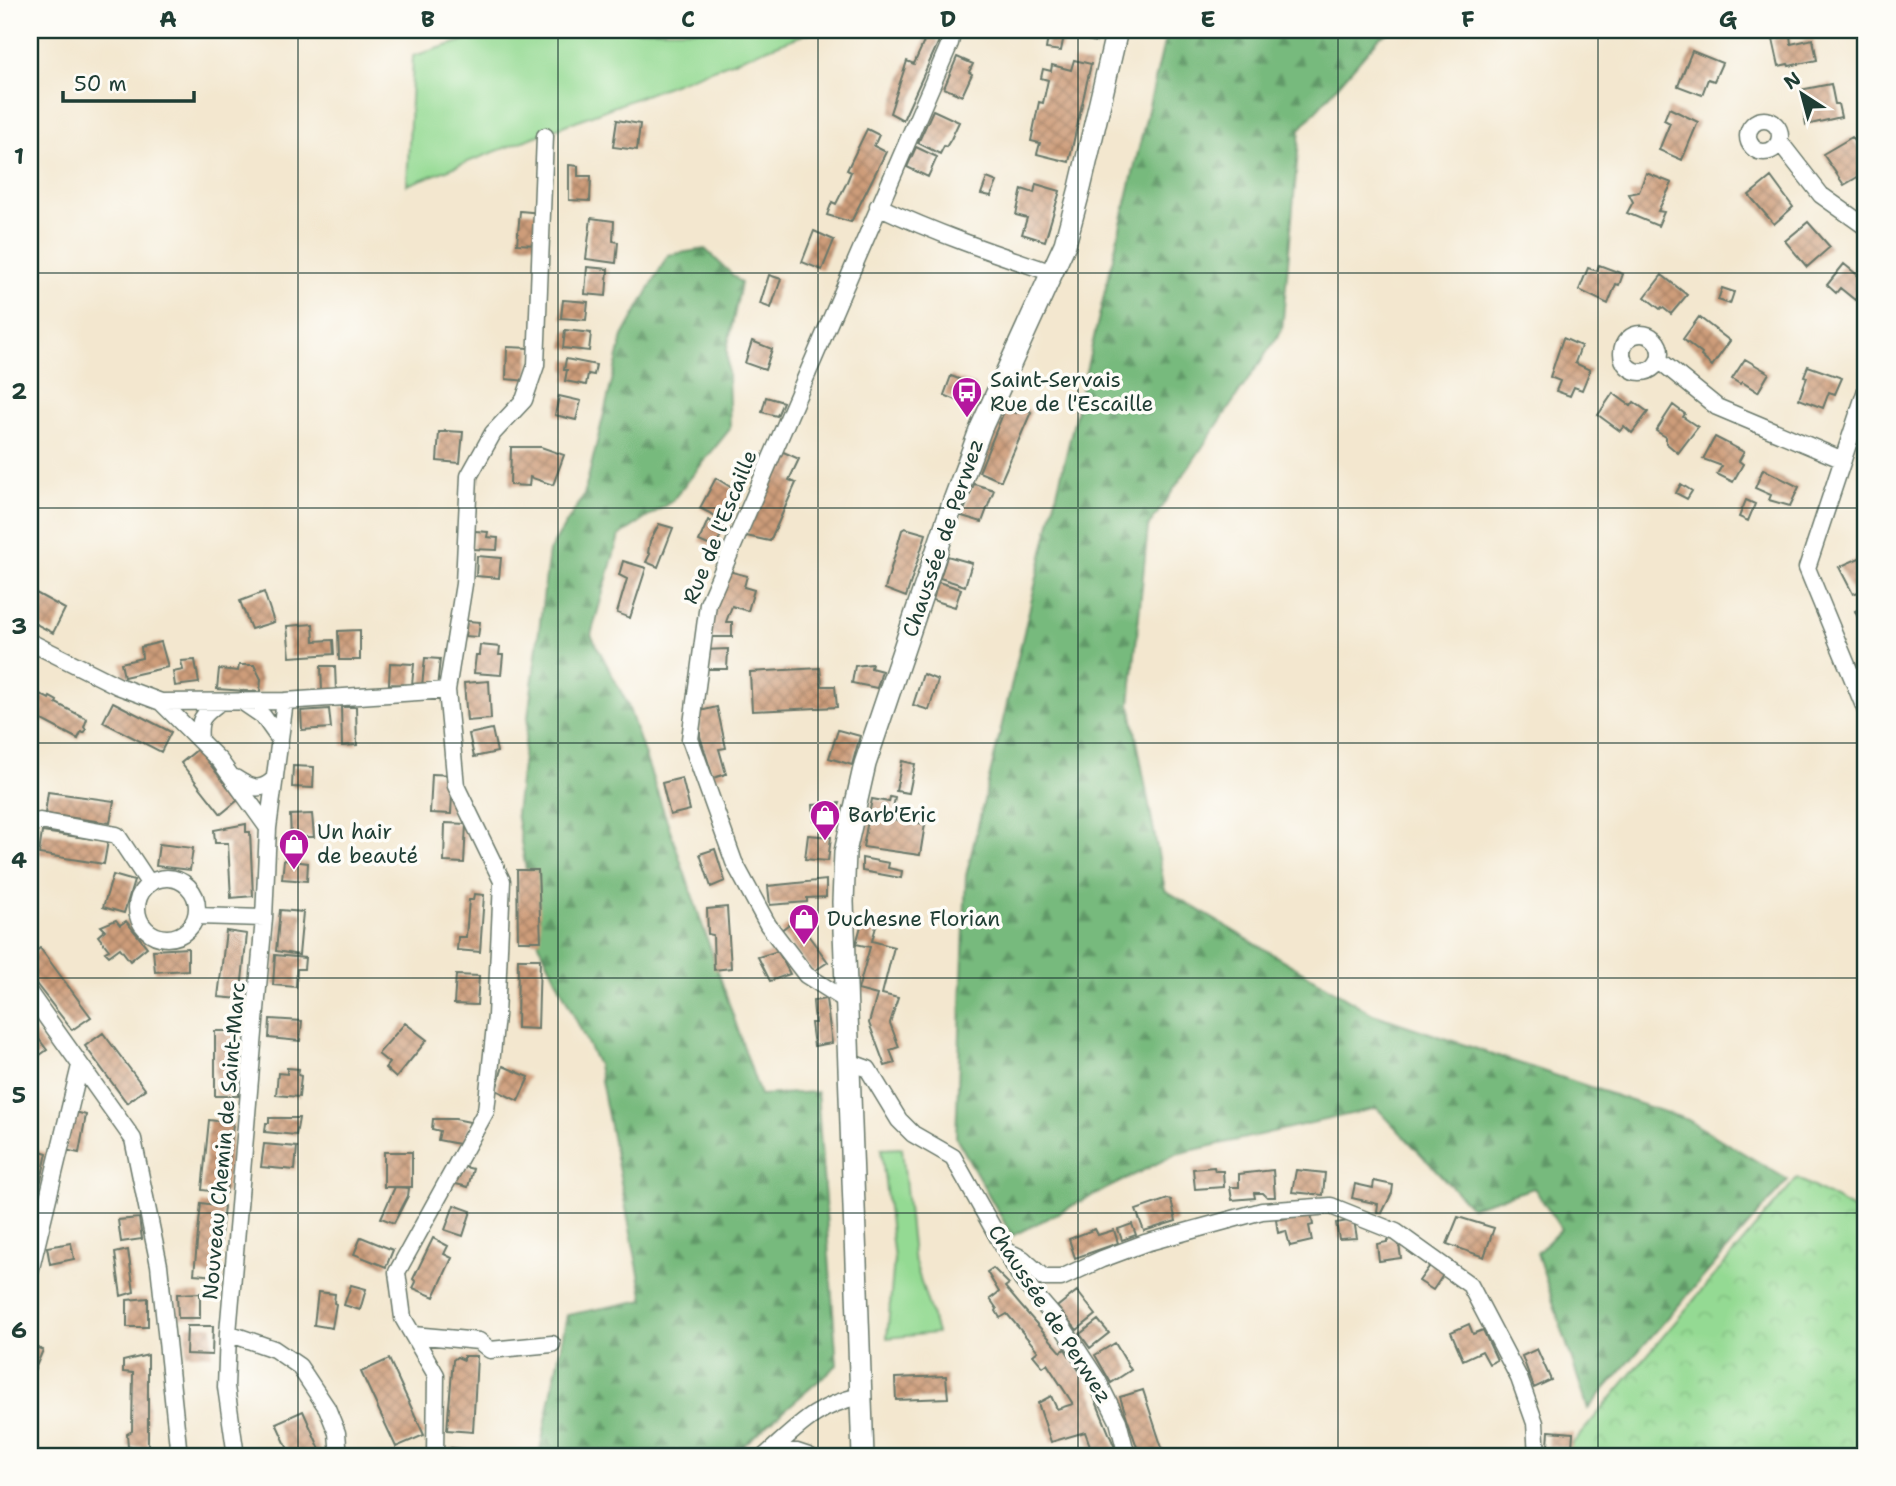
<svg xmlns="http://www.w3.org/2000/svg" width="1896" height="1486" viewBox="0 0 1896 1486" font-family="'Shantell Sans',sans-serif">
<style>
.grass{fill:#94da93;stroke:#5a8c64;stroke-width:2}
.forest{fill:url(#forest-firs);stroke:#4b7c58;stroke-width:2}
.park{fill:url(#park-crowns);stroke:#5a8c64;stroke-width:2}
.building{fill:url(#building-cross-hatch)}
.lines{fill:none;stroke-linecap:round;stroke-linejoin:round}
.minor-casing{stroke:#69786a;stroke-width:19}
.secondary-casing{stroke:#69786a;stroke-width:24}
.minor{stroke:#fff;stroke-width:16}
.secondary{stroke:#fff;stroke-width:21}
.grid{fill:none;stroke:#1f3d34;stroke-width:2;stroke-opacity:0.55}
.labels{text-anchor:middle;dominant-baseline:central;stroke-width:7;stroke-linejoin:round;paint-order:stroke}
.poi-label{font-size:21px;fill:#1f3d34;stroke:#fdfcf7;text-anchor:start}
.street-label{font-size:21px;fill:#1f3d34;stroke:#fdfcf7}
.neatline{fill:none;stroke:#1f3d34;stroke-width:2.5}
.grid-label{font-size:23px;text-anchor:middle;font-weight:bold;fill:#1f3d34}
</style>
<defs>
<pattern id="forest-firs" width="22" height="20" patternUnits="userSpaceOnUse" patternTransform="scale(1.75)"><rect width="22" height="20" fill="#77ba7d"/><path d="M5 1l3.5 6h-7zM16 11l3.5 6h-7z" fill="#619867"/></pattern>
<pattern id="park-crowns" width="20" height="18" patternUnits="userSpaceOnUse" patternTransform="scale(1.75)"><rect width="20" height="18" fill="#94da93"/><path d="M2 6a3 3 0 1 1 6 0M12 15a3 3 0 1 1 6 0" fill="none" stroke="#7fbc7f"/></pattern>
<pattern id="building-cross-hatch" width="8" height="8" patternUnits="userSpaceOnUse" patternTransform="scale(1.75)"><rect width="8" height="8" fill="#ce9d7a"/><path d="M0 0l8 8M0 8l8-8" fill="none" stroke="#a78165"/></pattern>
</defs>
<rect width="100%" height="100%" fill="#fdfcf7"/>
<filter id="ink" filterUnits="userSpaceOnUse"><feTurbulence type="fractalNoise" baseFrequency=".0143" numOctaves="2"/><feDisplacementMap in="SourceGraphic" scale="14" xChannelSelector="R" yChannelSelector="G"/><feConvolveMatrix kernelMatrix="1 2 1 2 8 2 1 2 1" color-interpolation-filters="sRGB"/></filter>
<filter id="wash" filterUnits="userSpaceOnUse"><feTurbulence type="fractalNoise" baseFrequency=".00686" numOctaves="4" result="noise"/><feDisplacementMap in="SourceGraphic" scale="28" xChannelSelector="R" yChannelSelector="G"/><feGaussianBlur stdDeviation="1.57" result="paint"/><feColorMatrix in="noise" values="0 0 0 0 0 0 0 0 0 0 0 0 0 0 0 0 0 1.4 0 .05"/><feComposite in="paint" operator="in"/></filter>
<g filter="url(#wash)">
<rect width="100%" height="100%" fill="#f3e7cf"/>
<path class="grass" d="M499 30H816L407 185 413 56Z
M902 1148 913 1256 937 1333 887 1338 894 1259 881 1149Z"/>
<path class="forest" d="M1167 30H1393L1379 38 1300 129 1282 330 1148 527 1130 704 1165 890 1373 1014 1688 1120 1788 1180 1588 1409 1537 1253 1561 1229 1534 1188 1471 1207 1377 1108 1176 1154 1012 1236 956 1137 966 876Z
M705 249 741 283 727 349 730 429 672 501 619 536 591 635 627 703 760 1095 817 1092 837 1365 731 1456H539L567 1315 644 1300 598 1065 539 944 516 813 549 551 584 495 623 336 668 255Z"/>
<path class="park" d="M1797 1178 1866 1216V1456H1562Z"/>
<g id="blocks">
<path class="building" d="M1064 30H1099L1096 42 1064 35 1061 51 1046 49 1049 31 1063 34Z
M927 35 939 41 903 120 890 113 907 61 914 64Z
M1790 35 1791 44 1813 39 1817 60 1789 66 1788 64 1779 66 1773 39Z
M1692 51 1722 63 1714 81 1708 79 1702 95 1678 86Z
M957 57 973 64 969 72 972 74 962 96 944 88Z
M1074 60 1091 64 1069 162 1037 154 1040 143 1031 141 1039 102 1043 103 1048 80 1041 78 1043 69 1051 71 1052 65 1071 70Z
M1831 84 1835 104H1838L1841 117 1806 125 1804 113H1806L1800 90Z
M1669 108 1698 122 1682 160 1659 150 1670 123 1664 120Z
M933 110 959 122 951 139 946 147 944 146 940 154 918 143Z
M617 120 640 124 637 150 613 147Z
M867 129 879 135 874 146 886 152 851 222 827 215 832 202 836 204 846 184 851 172 847 170Z
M1852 137 1858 147 1864 143 1866 148V172L1844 185 1823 154Z
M916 147 937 157 928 177 907 167Z
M569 165 578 166V176H591L590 201 569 200Z
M1646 173 1672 183 1658 211 1664 212 1658 226 1627 213 1633 202 1629 194 1639 192Z
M1771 177 1793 207 1774 224 1749 195Z
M987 178 997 182 991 196 981 194Z
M1036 184 1060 191 1045 241 1022 234 1027 218 1016 215 1022 189 1034 193Z
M520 211 541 213 537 245 517 244Z
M591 218 614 221 613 241 618 242 616 263 586 259Z
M1808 222 1830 247 1807 267 1785 241Z
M814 231 834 240 822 270 802 262Z
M1844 264 1866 282V291L1864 294 1862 292 1855 300 1840 288 1836 293 1827 285Z
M1599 265 1623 274 1619 285 1616 284 1608 304 1579 290 1588 268 1597 271Z
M587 267 608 269 606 296 585 294Z
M769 275 781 279 771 308 760 304Z
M1662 275 1687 295 1671 314 1662 307 1660 309 1645 297Z
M1722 288 1734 292 1730 304 1718 300Z
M563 300 588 302 586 320 561 318Z
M1699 317 1730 341 1712 366 1701 356 1702 354 1683 339Z
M565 330 591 333 589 351 563 348Z
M1563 338 1581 346 1575 363 1590 370 1582 390 1574 387 1570 396 1556 391 1560 381 1550 377Z
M752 341 772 349 765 370 745 363Z
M507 347 530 348 527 381 506 379Z
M566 359 596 365 594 375 588 374 586 385 565 381 567 370H564Z
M1745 359 1769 373 1758 392 1742 382 1740 384 1732 379Z
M1808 366 1842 378 1835 394 1829 392 1823 408 1799 399 1807 377 1804 376Z
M951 376 975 385 968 405 944 395Z
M1613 393 1631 406 1634 402 1648 412 1632 433 1624 426 1620 431 1598 415Z
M559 396 581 401 576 420 555 415Z
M766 397 783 402 777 416 762 412Z
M1021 404 1031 412 1001 481 979 472 1005 409 1016 413Z
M1673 405 1685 414 1683 417 1698 427 1678 453 1666 443V437L1656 431Z
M446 431 463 432 460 463 437 461 439 432H447Z
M1715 437 1744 452 1739 461 1743 464 1733 482 1717 474 1722 466 1703 459Z
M511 447H541L564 455 553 485 530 477 529 486 510 485Z
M779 450 799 459 789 480 796 483 770 541 746 536Z
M1763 469 1799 487 1790 506 1769 500 1771 495 1755 488Z
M716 478 735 490 719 518 700 508Z
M974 484 994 490 982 522 962 516Z
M1681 484 1692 491 1687 499 1676 493Z
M1746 500 1755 504 1748 521 1739 517Z
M708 520 724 528 715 548 699 541Z
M659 524 673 528 658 567 646 562 650 554 648 553 650 541Z
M905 528 926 534 906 597 885 589 902 530Z
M475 531 488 532 487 537 498 538 497 550 473 549Z
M1866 555V589L1853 594 1839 567Z
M477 556 501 558 499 578 476 576Z
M947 556 972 563 965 586 940 578Z
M623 561 646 568 630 618 617 613 627 579 619 575Z
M725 570 747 576 744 587 754 590 748 611 732 606 726 622H732V637H709V621Z
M938 582 961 589 955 607 933 600Z
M264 592 274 622 251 629 240 601Z
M36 593 65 609 53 633 30 621V606Z
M1866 606V637L1855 611Z
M467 621 480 622 478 637 465 636Z
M313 624 314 641 333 640 334 654 290 657 287 626Z
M360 630V660H339L338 631Z
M161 642 168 667 124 677 121 663 142 658 141 647Z
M480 645 500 647 499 655H503L501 675 474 673 476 655H479Z
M728 649 727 669H702L703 650Z
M425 658 440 659 437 688 422 686Z
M195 660 199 683 175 686 173 672 183 670 181 661Z
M390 663 414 664 412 685 389 684Z
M872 664 871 668 882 671 877 688 852 683 855 666Z
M239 665H254L261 679 260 692 217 689 219 669 238 671Z
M321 666H335L336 691H322Z
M820 668 822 686H835L837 707 752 711 750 672Z
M923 674 938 680 929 710 913 705Z
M489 681 491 719 467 721 464 683Z
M30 689 49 699 50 697 57 701 56 703 87 719 84 727 86 730 84 733 81 732 78 739 30 714Z
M113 702 171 732 161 752 103 722Z
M341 707H356L357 745 342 746Z
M717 707 726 748 719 749 726 774 713 778 700 736V711Z
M329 709 331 728 302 730 301 711Z
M492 729 497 752 474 757 469 734Z
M838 730 860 736 852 765 829 758Z
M198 749 238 800 221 814 181 763Z
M902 761 915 764 909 793 896 791Z
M293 766 314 767 313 788 292 787Z
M432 774 453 775 451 814 430 813Z
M682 778 690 810 670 815 662 783Z
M48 792 114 801 110 823 45 814Z
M890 797 895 798 891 819 925 824 920 855 863 847 872 799 889 802Z
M840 803 834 820 814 821 813 805Z
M312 814 314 837H291L290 815Z
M445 823 466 824 464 863 444 862Z
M246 824V832H250L253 896 231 898 228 843H215L214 830Z
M42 832 108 841 104 864 39 854Z
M808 835 831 837 828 861 805 859Z
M159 844 193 848 190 870 156 866Z
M715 849 725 881 711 887 700 854Z
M862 858 889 863 888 868 902 871 901 878 862 871Z
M284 860 308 863 307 881 282 879Z
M517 870H538L541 941H518Z
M113 875 134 881 124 913 103 907Z
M826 880V897L807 898V902L770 905 768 886Z
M474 894 484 895 480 952 457 950 458 937H466L469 900H473Z
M727 907 731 968 714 970 713 935 708 934 707 909Z
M280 910 303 912 299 955 276 951Z
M796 919 828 962 813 972 780 931Z
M863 919 877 923 872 941 894 947 882 994 898 998 890 1023 899 1047 890 1050 895 1063 885 1066 869 1023 877 995 858 990 870 947 856 944Z
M116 920 120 925 126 921 147 947 130 961 120 948 109 956 105 952 109 950 98 936 105 930 101 926Z
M226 931 247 934 240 999 218 997Z
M40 948 91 1017 72 1030 30 976V956Z
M188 948V970L155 972 153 950Z
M778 951 790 974 770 981 758 957Z
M275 955 305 958 304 969H297L296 987 273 985Z
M518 959H540L538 1029 517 1028Z
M456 975 479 976 477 1005 454 1004Z
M826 999 832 1043 814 1046 811 1023H815L813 1001Z
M270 1019 302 1021 300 1041 269 1038Z
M405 1023 427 1040 396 1078 385 1068 389 1063 378 1054Z
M30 1027 47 1050 30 1062Z
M215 1031H238V1096H215Z
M103 1033 145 1089 127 1103 85 1046Z
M503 1066 529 1077 518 1101 496 1090Z
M287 1068 299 1069 298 1075 301 1076 299 1097 276 1095 278 1073 287 1074Z
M72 1111 86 1115 79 1153 65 1150Z
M269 1118H299L296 1135 265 1132 266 1123H269Z
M433 1119H455L470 1122 464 1145 438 1140 440 1131 432 1129Z
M209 1120 233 1123 226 1193 202 1190Z
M264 1144 297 1147 295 1170 261 1167Z
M30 1148 47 1153 33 1216H30Z
M384 1152H412V1187H395L409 1188 408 1196 394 1223 381 1218 395 1187H384Z
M457 1165 473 1169 468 1187 452 1183Z
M1214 1167 1215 1171H1223L1224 1187 1195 1189 1193 1169Z
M1273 1170 1275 1197H1267L1263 1193H1254L1255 1198 1232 1200 1230 1187H1239V1174Z
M1296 1170 1325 1173 1323 1195 1292 1192Z
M1374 1181 1393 1185 1392 1193 1382 1213 1377 1212 1378 1204 1352 1198 1355 1184 1373 1188Z
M1168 1199 1171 1200 1176 1221 1144 1231 1136 1210Z
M201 1203 224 1206 217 1276 194 1274Z
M454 1205 471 1211 463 1236 445 1230Z
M1311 1213 1313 1225 1309 1226 1312 1241 1290 1246 1286 1231 1278 1233 1276 1220Z
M1458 1217 1494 1228 1484 1257 1447 1244Z
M139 1218 142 1239 121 1242 118 1220Z
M1354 1220 1357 1238 1339 1239 1336 1223Z
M1132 1224 1136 1235 1122 1240 1118 1229Z
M1095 1229 1098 1235 1114 1230 1118 1243 1075 1258 1069 1239Z
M361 1237 393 1250 386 1267 354 1254Z
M433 1238 448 1246 444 1254 452 1258 434 1297 413 1288 416 1282 413 1279Z
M1398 1238 1401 1258 1379 1261 1377 1244 1387 1242V1240Z
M71 1243 74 1259 50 1264 47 1247Z
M128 1250 134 1292 121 1296 115 1253Z
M1432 1263 1445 1272 1433 1290 1419 1281Z
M993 1268 1009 1284 1005 1287 1021 1306 1061 1352 1065 1349 1091 1389 1115 1448 1093 1454 1085 1432 1051 1442 1038 1403 1051 1396 1057 1409 1073 1404 1047 1364 1043 1367 1033 1355 1038 1351 1008 1315 1007 1314 1000 1318 996 1311 997 1309 990 1299 999 1292 987 1272Z
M351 1285 366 1289 360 1310 344 1305Z
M1077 1291 1096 1315 1077 1330 1057 1307Z
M318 1292 335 1294 334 1303 336 1304 332 1328 314 1325Z
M200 1293V1318H178L177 1294Z
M148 1298V1327H127V1300Z
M1098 1320 1109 1333 1090 1348 1080 1334Z
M1469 1324 1473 1334 1483 1330 1497 1360 1489 1364 1482 1351 1463 1360 1451 1332Z
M187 1326H213L212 1355 186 1354Z
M1115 1343 1131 1370 1111 1383 1095 1355Z
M30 1345 43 1350 34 1371 30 1370Z
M1537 1349 1551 1380 1534 1388 1522 1356Z
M148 1355V1447H128L127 1434 132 1431 133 1373 123 1372V1361Z
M464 1356H477L473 1432 447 1430 453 1360 457 1357 464 1360Z
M389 1359 424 1435 396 1447 361 1372Z
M946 1376 948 1398 896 1400 895 1378Z
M1143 1390 1164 1454 1157 1456H1140L1120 1397Z
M303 1411 323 1456H291L276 1423Z
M1549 1431 1573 1433 1572 1448 1548 1446Z
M451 1448 472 1450V1456H450Z
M1544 1448 1568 1449V1456H1543Z"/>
</g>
</g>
<g filter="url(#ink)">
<use href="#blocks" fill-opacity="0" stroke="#69786a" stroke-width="2"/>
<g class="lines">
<g class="minor-casing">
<path id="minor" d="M1748 136a16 16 0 1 1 32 0a16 16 0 1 1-32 0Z
M1779 141 1821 195 1866 227
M878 206C935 233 993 253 1053 273
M1622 353a19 19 0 1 1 38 0a19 19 0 1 1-38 0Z
M1659 360 1717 407 1843 460
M1866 390 1807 568 1866 711
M30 642 118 686 161 702 285 701 447 690
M241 701 263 716 280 740
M161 702 220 761 268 828
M200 741C198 718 202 716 220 702
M235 778C250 788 261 793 275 778
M30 824 40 821 117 835 149 883
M137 908a30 30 0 1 1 60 0a30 30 0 1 1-60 0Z
M197 916 264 918
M30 994 133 1139 159 1265 179 1456
M847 1001 806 975 768 925 734 862 690 739 708 604 950 43 953 30
M849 1062 868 1069 899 1120 913 1134 953 1157 1022 1280 1062 1326 1098 1381 1118 1421 1127 1456
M1005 1250 1023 1259 1044 1278H1061L1102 1259 1145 1243 1262 1211 1331 1206 1396 1232 1470 1285 1519 1378 1535 1423 1537 1456
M30 1272 80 1066
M228 1333 274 1349 299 1366 327 1408 337 1433 339 1456
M413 1335 479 1341 490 1350 552 1344
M773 1449 797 1452 809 1456
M236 1456 226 1387 228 1333 264 918 268 828 285 701
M435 1456 436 1375 403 1318 397 1272 486 1111 496 1016 502 881 456 786 447 690 464 584 469 476 493 433 524 400 536 365 545 136
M765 1456C798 1427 815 1406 860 1396"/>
</g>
<g class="secondary-casing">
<path id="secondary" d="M863 1456 843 902 845 852 865 764 952 506 981 428 1065 244 1080 188 1117 30"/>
</g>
<use href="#minor" class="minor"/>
<use href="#secondary" class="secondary"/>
</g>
</g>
<path class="grid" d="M298 30V1456M558 30V1456M818 30V1456M1078 30V1456M1338 30V1456M1598 30V1456M30 273H1866M30 508H1866M30 743H1866M30 978H1866M30 1213H1866"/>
<defs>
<g id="bus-pin" transform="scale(1.575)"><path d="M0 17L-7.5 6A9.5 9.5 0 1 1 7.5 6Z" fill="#b5179e" stroke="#fdfcf7"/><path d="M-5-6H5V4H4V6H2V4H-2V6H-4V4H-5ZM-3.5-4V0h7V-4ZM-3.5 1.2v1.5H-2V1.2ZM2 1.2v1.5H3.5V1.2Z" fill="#fff"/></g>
<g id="shop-pin" transform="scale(1.575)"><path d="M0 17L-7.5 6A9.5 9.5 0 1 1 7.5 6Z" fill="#b5179e" stroke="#fdfcf7"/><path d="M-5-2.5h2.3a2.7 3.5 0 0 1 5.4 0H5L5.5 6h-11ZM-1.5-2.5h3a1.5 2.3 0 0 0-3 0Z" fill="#fff"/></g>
</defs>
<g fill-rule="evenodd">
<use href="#bus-pin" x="967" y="392"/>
<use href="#shop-pin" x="825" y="815"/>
<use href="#shop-pin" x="294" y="844"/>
<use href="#shop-pin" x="804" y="919"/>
</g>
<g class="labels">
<g class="poi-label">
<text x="990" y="380">Saint-Servais<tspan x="990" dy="24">Rue de l'Escaille</tspan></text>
<text x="848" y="815">Barb'Eric</text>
<text x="317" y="832">Un hair<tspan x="317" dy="24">de beauté</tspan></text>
<text x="827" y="919">Duchesne Florian</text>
</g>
<g class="street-label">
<text transform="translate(720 527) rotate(-68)">Rue de l'Escaille</text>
<text transform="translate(943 538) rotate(-71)">Chaussée de Perwez</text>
<text transform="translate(224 1141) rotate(-85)">Nouveau Chemin de Saint-Marc</text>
<text transform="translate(1050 1314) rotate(57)">Chaussée de Perwez</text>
</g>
</g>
<rect width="1896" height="1486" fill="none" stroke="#fdfcf7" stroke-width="77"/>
<g transform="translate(1802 94) rotate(324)" stroke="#fdfcf7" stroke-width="5" paint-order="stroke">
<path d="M0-5L12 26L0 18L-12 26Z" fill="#1f3d34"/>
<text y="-10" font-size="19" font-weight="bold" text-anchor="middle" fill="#1f3d34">N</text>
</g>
<path d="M63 91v10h131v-10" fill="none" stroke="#1f3d34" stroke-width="3.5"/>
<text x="74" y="91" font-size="21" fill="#1f3d34" stroke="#fdfcf7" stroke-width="5" paint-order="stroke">50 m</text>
<rect x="38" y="38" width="1819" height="1410" class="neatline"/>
<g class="grid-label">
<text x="168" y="27">A</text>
<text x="428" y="27">B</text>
<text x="688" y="27">C</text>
<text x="948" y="27">D</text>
<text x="1208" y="27">E</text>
<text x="1468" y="27">F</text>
<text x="1728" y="27">G</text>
<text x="19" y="164">1</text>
<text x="19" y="399">2</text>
<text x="19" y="634">3</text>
<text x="19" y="868">4</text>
<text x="19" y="1103">5</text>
<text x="19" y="1338">6</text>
</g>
</svg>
